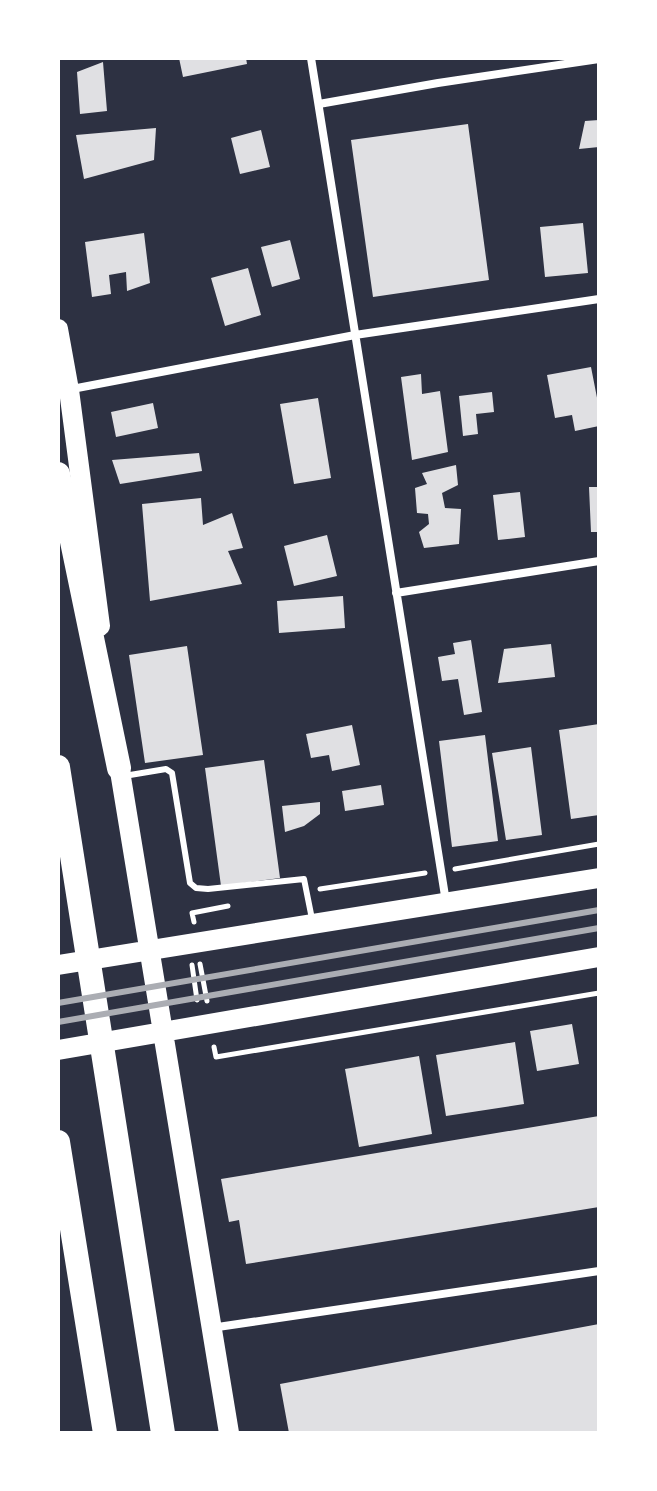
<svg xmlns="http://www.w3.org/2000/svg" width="657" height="1491" viewBox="0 0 657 1491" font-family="Raleway,sans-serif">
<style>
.building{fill:#e0e0e3}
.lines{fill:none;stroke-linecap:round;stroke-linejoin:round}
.path{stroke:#fff;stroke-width:5}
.service{stroke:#fff;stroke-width:6}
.minor{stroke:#fff;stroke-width:8}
.primary{stroke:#fff;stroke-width:20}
.motorway{stroke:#fff;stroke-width:24}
.rail{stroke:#abadb3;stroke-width:6}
</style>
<rect width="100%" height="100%" fill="#2d3142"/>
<path class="building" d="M179 58H246L247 64 183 77Z
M103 62 107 111 80 114 77 72Z
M599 120V147L579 149 585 121Z
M468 124 489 280 373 297 351 140Z
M156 128 154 160 84 179 76 135Z
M261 130 270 167 240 174 231 138Z
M583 223 588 273 545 277 540 227Z
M144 233 150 283 127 291 126 272 109 275 111 294 92 297 85 242Z
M290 240 300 279 272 287 261 247Z
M248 268 261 315 225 326 211 278Z
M591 367 599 408V426L575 431 572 415 555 418 547 375Z
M421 374 422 394 440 391 448 452 412 460 401 377Z
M492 392 494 412 476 414 478 434 463 436 459 396Z
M318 398 331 478 294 484 280 404Z
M153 403 158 428 116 437 111 412Z
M199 453 202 471 120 484 112 460Z
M456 465 458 485 442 493 445 508 461 509 459 544 424 548 419 532 429 524 428 514 417 513 415 488 427 484 422 473Z
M589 487H599V532H591Z
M520 492 525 537 498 540 493 495Z
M201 498 203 525 232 513 243 548 228 551 242 584 150 601 142 504Z
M327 535 337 576 294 586 284 546Z
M343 596 345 628 279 633 277 601Z
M471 640 482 712 464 715 458 679 442 681 438 657 455 654 453 643Z
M551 644 555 677 498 683 504 649Z
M187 646 203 755 145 763 129 655Z
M599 724V815L571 819 559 730Z
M352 725 360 765 332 771 329 755 311 758 306 734Z
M485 735 498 841 452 847 439 741Z
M531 747 542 835 506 840 492 753Z
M264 760 280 878 221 886 205 768Z
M381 785 384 805 345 811 342 791Z
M320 802V814L304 826 285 832 282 806Z
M572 1024 579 1064 537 1071 530 1031Z
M515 1042 524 1104 446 1116 436 1055Z
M419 1056 432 1134 359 1147 345 1069Z
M599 1116V1207L246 1264 239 1220 229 1222 221 1179Z
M599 1324V1433H289L280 1384Z"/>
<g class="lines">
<path class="path" d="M455 869 599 844
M320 889 425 873
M194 922 192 913 228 906
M200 964 207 1001
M192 965 197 1000
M214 1047 216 1057 599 993"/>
<path class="service" d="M124 776 166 769 172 773 190 883 196 888 208 889 304 879 312 919"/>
<path class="minor" d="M311 58 446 902
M319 104 438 83 599 59
M72 389 355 335 599 299
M396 593 599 561
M211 1328 599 1271"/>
<path class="primary" d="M58 329 69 390 100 626
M117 753 229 1433
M58 965 599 878
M58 1050 599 957"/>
<path class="motorway" d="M58 474 119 768
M58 767 163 1433
M58 1142 105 1433"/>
<path class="rail" d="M58 1003 599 910
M58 1022 599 928"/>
</g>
<rect width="657" height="1491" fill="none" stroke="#ffffff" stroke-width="120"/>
</svg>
